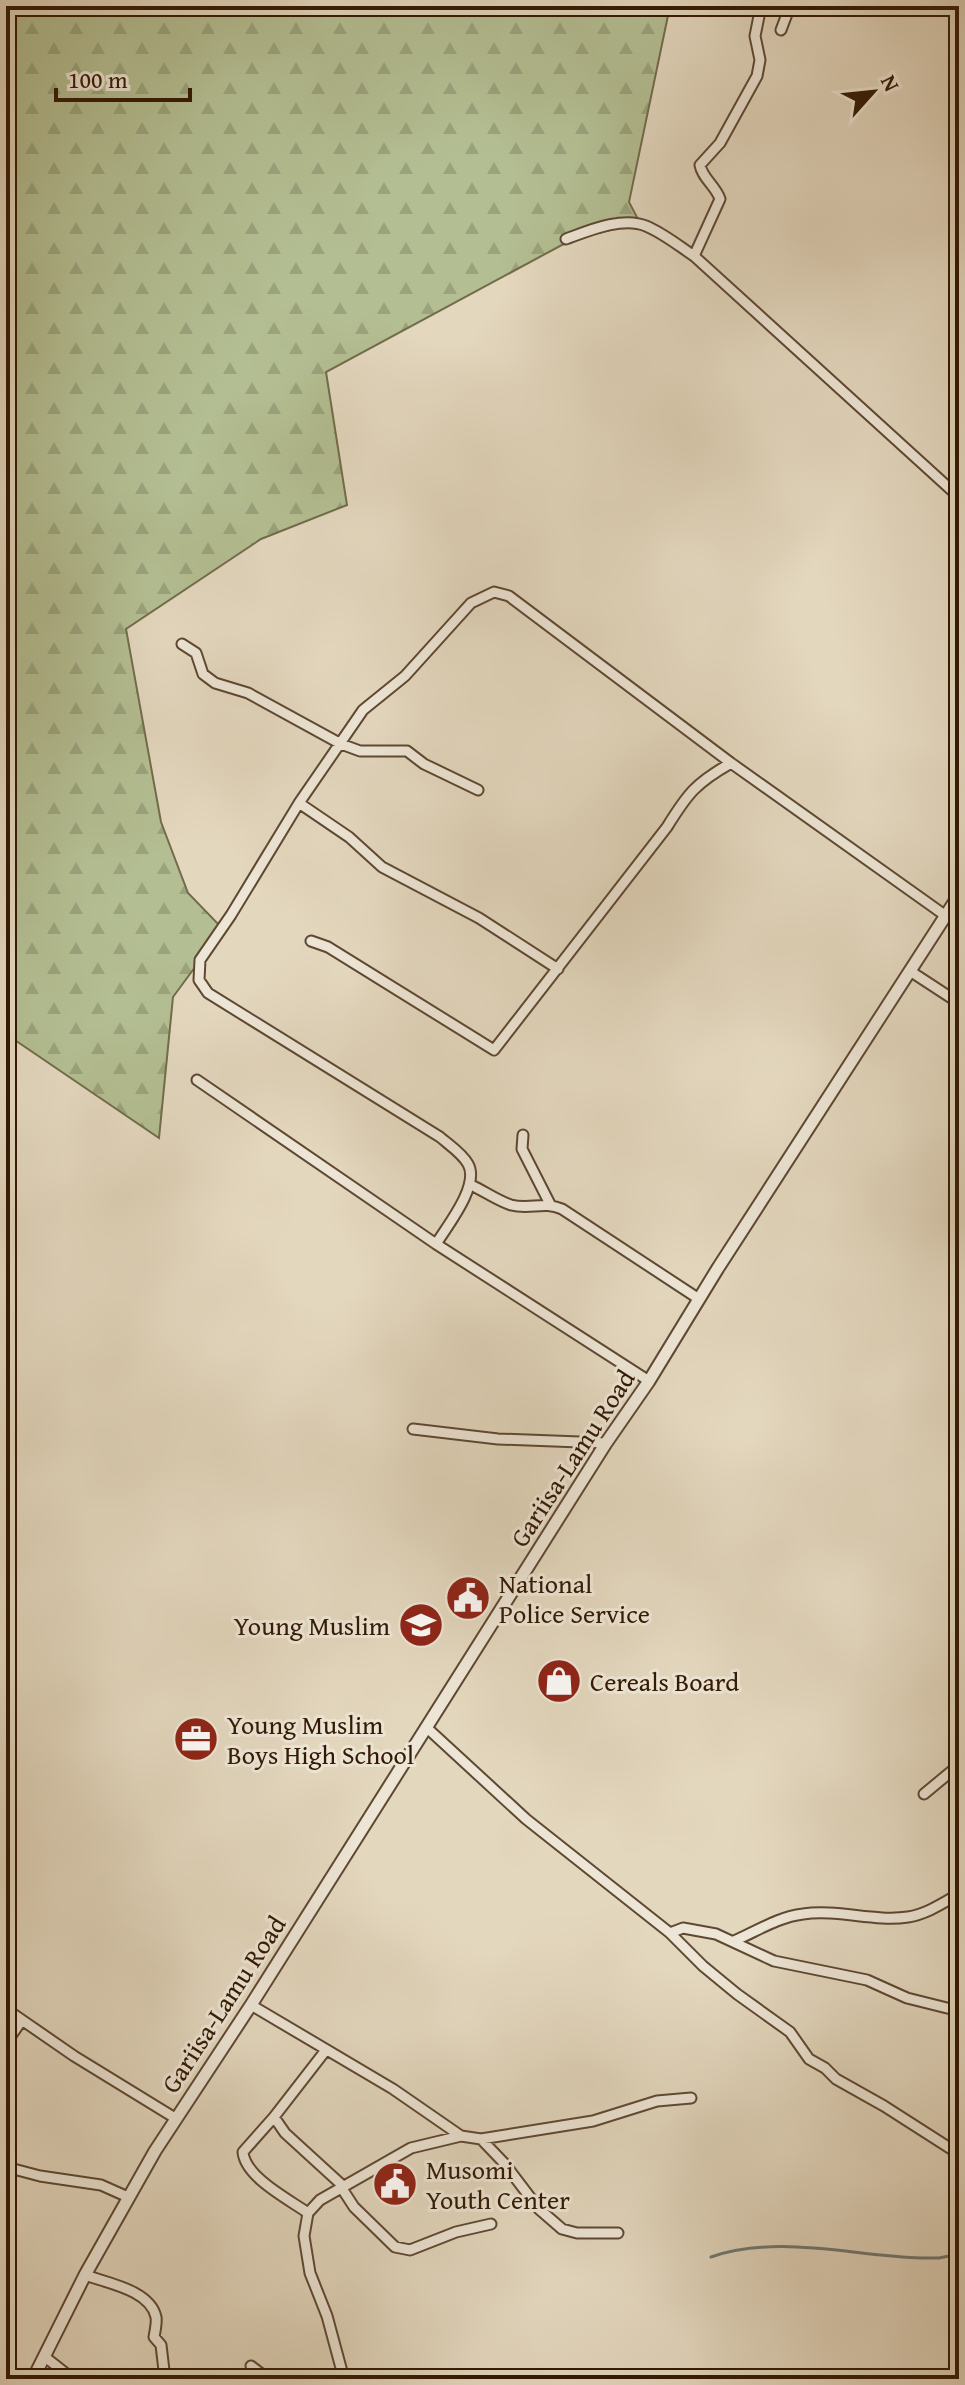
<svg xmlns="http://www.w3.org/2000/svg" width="965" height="2385" viewBox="0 0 965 2385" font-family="'Gentium Book Plus',serif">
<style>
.forest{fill:url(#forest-firs);stroke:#726c4a;stroke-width:2}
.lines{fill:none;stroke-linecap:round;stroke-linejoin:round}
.stream{stroke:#707871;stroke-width:3}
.minor-casing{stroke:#5e4832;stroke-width:13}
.tertiary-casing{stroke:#5e4832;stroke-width:15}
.minor{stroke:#ede5d5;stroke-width:9}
.tertiary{stroke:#ede5d5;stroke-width:11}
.labels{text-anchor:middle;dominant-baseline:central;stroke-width:6;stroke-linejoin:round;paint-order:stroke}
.street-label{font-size:26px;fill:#321903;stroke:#ede5d5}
.poi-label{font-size:26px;fill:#321903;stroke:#ede5d5;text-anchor:start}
</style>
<defs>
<pattern id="forest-firs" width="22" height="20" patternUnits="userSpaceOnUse" patternTransform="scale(2)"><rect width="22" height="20" fill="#b3be92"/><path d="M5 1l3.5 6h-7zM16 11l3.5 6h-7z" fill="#9aa37c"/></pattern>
</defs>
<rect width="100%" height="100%" fill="#e3d7be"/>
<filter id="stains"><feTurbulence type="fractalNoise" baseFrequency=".0025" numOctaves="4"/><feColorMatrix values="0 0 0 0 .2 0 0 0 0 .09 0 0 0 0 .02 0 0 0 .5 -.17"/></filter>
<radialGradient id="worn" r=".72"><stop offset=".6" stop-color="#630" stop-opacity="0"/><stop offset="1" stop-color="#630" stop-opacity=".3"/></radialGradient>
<path class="forest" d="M6 6H670L629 202 640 223 573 239 326 372 347 505 261 539 126 629 161 822 188 893 223 929 173 997 159 1138 6 1034Z"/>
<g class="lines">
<path class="stream" d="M711 2257C777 2234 853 2256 921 2258H939L959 2254"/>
<g class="minor-casing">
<path id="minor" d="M781 30 790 6
M566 239C588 231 622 216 646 226 663 233 679 246 694 256L959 497
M694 256 720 199C716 186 702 178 700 165L720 143 757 76 760 60 755 36 761 6
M182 644 196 653 203 674 215 683 248 693 341 744 360 751H407L424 764 478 790
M299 803 349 837 382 867 479 918 558 969
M311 941 328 947 494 1050 667 827C688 793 696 783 731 763
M910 971 959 1003
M197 1080 436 1244
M523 1135 522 1149 550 1204
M471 1185C484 1191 498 1201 511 1205 530 1210 544 1201 562 1209L699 1299
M649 1381 436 1244C448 1225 480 1185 468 1164 462 1153 449 1145 440 1137L208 993 199 980 200 960 231 915 299 803 363 710 405 676 471 603 494 592 509 596 731 763 946 916
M413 1429 498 1439 606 1443
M426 1727 526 1819 670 1933 703 1966 737 1994 790 2032 809 2059 825 2068 836 2079 884 2106 959 2154
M924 1794 959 1765
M670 1933 683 1928 716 1934 774 1961 867 1980 907 1998 959 2011
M734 1941C757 1931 778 1917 803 1914 838 1909 874 1922 908 1917 927 1914 943 1903 959 1894
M251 2005 393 2089 461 2136 481 2139 593 2121 657 2101 691 2098
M6 2009 74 2056 175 2118
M6 2043 22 2020
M326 2050 274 2117 285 2133 343 2186
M274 2117 243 2152C245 2177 288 2199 308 2213
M481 2139 504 2163 539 2209 562 2229 577 2233H618
M6 2167 40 2176 101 2185 128 2197
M341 2187 354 2207 395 2247 410 2250 456 2232 491 2224
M85 2275C107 2283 150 2290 156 2317 157 2323 155 2331 154 2337L161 2345 165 2379
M45 2357 73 2379
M251 2366 268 2379
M344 2379 327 2316 310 2273 304 2236 308 2213 320 2200 411 2148 461 2136"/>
</g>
<g class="tertiary-casing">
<path id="tertiary" d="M33 2379 85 2275 155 2151 251 2005 606 1443 649 1381 718 1268 959 895"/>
</g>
<use href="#minor" class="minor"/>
<use href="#tertiary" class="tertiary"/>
</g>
<defs>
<g id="civic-disc" transform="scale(2.3)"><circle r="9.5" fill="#8f2418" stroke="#ede5d5"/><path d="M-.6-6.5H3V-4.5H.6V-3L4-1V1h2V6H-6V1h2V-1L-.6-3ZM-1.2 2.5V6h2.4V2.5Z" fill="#fff"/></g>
<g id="school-disc" transform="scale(2.3)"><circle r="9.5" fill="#8f2418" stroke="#ede5d5"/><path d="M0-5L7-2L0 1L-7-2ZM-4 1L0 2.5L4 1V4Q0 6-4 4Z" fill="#fff"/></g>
<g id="shop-disc" transform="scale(2.3)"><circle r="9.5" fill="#8f2418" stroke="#ede5d5"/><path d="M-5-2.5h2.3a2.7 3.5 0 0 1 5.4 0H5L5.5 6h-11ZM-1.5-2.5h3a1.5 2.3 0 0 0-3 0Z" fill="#fff"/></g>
<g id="office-disc" transform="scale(2.3)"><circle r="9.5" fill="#8f2418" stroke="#ede5d5"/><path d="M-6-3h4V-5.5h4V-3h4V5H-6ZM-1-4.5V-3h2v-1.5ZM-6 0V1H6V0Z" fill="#fff"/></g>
</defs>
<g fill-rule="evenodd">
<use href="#civic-disc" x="468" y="1598"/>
<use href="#school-disc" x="421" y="1625"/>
<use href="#shop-disc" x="559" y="1681"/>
<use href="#office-disc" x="196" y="1739"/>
<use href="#civic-disc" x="395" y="2184"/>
</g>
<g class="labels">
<g class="street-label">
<text transform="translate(572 1458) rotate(-57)">Gariisa-Lamu Road</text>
<text transform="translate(223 2004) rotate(-57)">Gariisa-Lamu Road</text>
</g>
<g class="poi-label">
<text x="499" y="1583">National<tspan x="499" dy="30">Police Service</tspan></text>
<text x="390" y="1625" text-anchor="end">Young Muslim</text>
<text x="590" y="1681">Cereals Board</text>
<text x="227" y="1724">Young Muslim<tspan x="227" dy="30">Boys High School</tspan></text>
<text x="426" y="2169">Musomi<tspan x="426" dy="30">Youth Center</tspan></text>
</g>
</g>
<rect width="965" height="2385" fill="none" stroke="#e3d7be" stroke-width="32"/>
<rect x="8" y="8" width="949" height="2369" fill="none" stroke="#321903" stroke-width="4"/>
<rect x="16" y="16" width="933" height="2353" fill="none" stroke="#321903" stroke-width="2"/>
<g transform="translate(873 92) rotate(63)" stroke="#ede5d5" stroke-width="6" paint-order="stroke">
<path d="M0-6L14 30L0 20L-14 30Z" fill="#321903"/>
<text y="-12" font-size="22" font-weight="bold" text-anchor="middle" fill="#321903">N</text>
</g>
<path d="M56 88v12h134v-12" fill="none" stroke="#321903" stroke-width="4"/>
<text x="68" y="88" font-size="24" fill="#321903" stroke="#ede5d5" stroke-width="6" paint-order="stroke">100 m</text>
<rect width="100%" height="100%" filter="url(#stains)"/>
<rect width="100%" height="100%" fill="url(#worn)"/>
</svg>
